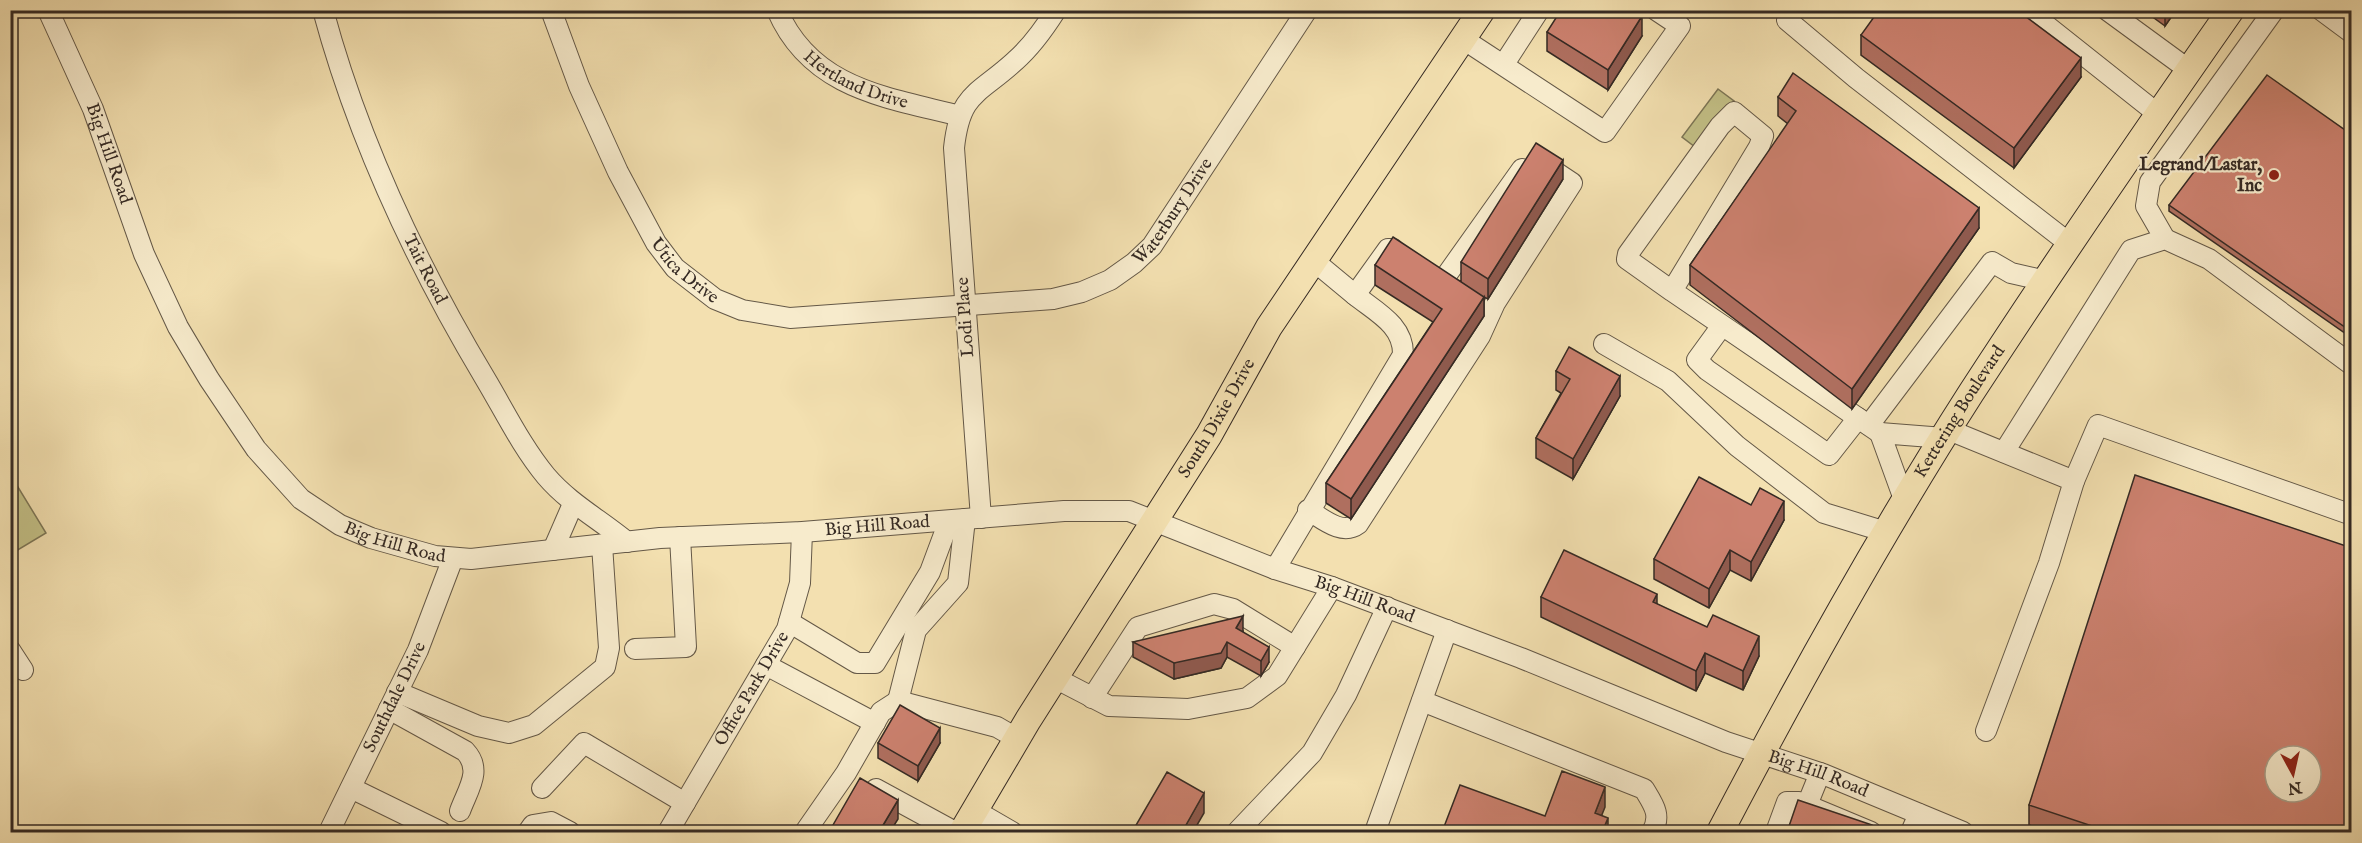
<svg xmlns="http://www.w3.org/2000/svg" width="2362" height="843" viewBox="0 0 2362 843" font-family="'IM FELL English',serif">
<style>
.green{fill:#c3c086;stroke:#7c7555;stroke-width:1.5}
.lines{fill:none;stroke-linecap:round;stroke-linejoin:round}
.minor-casing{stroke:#645847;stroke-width:22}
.major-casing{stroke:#352a24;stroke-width:28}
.minor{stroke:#f7ebcc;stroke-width:20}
.major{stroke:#f3e0b0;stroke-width:26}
.wall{fill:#af6f5f;stroke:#352a24;stroke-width:1.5}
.shaded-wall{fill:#8f5a4e;stroke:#352a24;stroke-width:1.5}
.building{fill:#cc816f;stroke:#352a24;stroke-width:1.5;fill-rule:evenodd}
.poi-dot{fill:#8f2418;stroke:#f7ebcc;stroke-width:2}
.labels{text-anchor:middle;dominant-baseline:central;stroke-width:4.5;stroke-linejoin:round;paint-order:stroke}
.street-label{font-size:18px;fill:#352a24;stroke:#f7ebcc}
.poi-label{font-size:18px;font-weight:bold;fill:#352a24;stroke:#f7ebcc;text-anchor:end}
</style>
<rect width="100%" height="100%" fill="#f3e0b0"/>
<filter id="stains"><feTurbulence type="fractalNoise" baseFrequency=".00333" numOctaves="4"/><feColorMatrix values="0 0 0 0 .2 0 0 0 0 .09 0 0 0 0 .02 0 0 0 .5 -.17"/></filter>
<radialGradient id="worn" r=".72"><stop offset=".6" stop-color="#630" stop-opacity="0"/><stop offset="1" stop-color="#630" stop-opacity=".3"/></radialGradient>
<path class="green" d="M1718 89 1734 101 1699 150 1682 137Z
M10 474 46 533 11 554H10Z"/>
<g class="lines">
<g class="minor-casing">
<g id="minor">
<path id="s1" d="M48 10 93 109 144 254 178 327 209 379 256 449 301 499 340 525 371 538 435 556 471 559 660 538 802 532 1064 511H1129L1275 569 1332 587 1521 658 1726 742 1823 774 1963 832"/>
<path id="s2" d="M323 10C358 140 417 265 486 380 505 412 522 447 546 476 569 503 599 519 627 542"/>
<path id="s3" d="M551 10 579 86 618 172 656 243 675 268 715 299 742 310 790 318 1053 299 1082 292 1110 280 1134 263 1152 246 1307 10"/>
<path id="s4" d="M777 10C811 89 886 97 960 116"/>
<path d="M1793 10 1787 20 1856 78 2070 244"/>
<path d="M2027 10 2158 114"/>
<path d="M2107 10 2189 70"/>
<path d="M2321 10 2352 33"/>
<path d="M1463 39 1605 132 1680 26 1656 10"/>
<path d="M1504 64 1539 10"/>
<path d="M2165 239 2146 206 2150 182 2274 10"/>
<path d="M1314 261 1355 295 1388 249H1393"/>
<path d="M1446 276 1522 169"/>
<path d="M1672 291 1627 259 1628 254 1720 126 1734 112 1763 136 1759 147 1672 291 1880 433"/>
<path d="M1721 327 1697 360 1707 370 1829 455 1858 418"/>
<path d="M1604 344 1668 381 1737 446 1824 513 1886 532"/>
<path d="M1869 425 1992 262 2011 273 2046 281"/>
<path d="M1949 430 2074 481 2049 563 1986 731"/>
<path d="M2004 452 2131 250 2165 239 2209 259 2352 365"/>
<path d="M2074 481 2098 425 2352 515"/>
<path d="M1905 502 1880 433 1944 438"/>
<path d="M1308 510C1323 519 1342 536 1358 524L1480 336 1495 303 1572 183 1542 163"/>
<path d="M981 518 954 148C960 92 978 95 1015 61 1031 47 1044 29 1056 10"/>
<path d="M553 550 573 504"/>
<path d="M1275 569 1403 355C1404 325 1376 312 1355 295"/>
<path d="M789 622 857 663H875L930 572 949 521"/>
<path d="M635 649 686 647 680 537"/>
<path d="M10 650 23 670"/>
<path d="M766 665 875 723"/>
<path d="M1055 678 1109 706 1188 709 1247 698 1277 676 1332 587"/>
<path d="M397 692 478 726 509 733 534 725 605 667 609 648 602 545"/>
<path d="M1092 698 1138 627 1214 604 1233 609 1295 647"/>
<path d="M898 701 916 630 958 583 965 519"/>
<path d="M1422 701 1644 789C1653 804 1662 815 1652 832"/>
<path d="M389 709 465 751C483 770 468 789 460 811"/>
<path d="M351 788 441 832"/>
<path d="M542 788 584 743 685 803"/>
<path d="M876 789 955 832"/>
<path d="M1807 805 1820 773"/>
<path d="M974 810 1012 832"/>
<path id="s5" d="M329 832 418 650 453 558"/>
<path d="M528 832 533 825 551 822 570 832"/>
<path id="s6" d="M668 832 787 629 800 583 802 532"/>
<path d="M805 832 846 773 881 712 898 701 997 727 1016 738"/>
<path d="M1237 832 1312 753 1346 695 1387 607"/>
<path d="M1375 832 1447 630"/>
<path d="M1776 832 1787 802H1799L1871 832"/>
<path d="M1911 832 1919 814"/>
</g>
</g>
<g class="major-casing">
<g id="major">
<path id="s7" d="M962 832 1028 720 1209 435 1269 327 1482 10"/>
<path id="s8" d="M1720 832C1798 683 1880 535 1971 393 2055 264 2142 137 2231 10"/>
</g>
</g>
<use href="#minor" class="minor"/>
<use href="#major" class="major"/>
</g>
<path class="wall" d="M2143 10H2176L2165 26Z
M1547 32 1642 36 1608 90 1547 51Z
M1861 35 2081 77 2014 168 1861 55Z
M1778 97 1979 228 1852 409 1690 285V265L1788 124 1778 116Z
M2352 135V338L2169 211V205Z
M1563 179 1488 299 1484 297V316L1351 519 1326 503V483L1433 322 1375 285V265L1461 281V262Z
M1556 371 1620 396 1573 479 1536 458V438L1561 393 1556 390Z
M1751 505 1784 520 1751 581 1730 570 1709 608 1654 579V559Z
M1541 597 1657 604 1759 656 1743 690 1705 673 1696 691 1541 617Z
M1243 631V632L1269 662 1261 676 1227 657 1221 668 1174 679 1133 657V642Z
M878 743H940L918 781 878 758Z
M2029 805 2352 832H2052L2029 825Z"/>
<path class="shaded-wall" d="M2165 10H2176L2165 26Z
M1642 16V36L1608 90V70Z
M2081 58V77L2014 168V148Z
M1563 160V179L1488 299V279Z
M1979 208V228L1852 409V389Z
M1484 297V316L1351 519V499Z
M1620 376V396L1573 479V459Z
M1784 501V520L1751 581V562Z
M1730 550V570L1709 608V589Z
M1657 594V614L1653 602Z
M1243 616V631L1236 643V628Z
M1759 636V656L1743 690V671Z
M1227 642V657L1221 668 1174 679V663Z
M1269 647V662L1261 676V661Z
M1705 653V673L1696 691V671Z
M940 728V743L918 781V766Z
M1605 787V807L1595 832V813Z
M1204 793V813L1193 832H1182Z
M898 800V819L890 832H879Z
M1608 818V832H1602Z"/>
<path class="building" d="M1561 10H1633L1642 16 1608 70 1547 32Z
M1879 10H2017L2081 58 2014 148 1861 35Z
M1793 73 1979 208 1852 389 1690 265 1796 111 1778 97Z
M2267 75 2352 135V332L2169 205Z
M1536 143 1563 160 1488 279 1461 262Z
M1393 237 1484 297 1351 499 1326 483 1442 309 1375 265Z
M1569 347 1620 376 1573 459 1536 438 1570 379 1556 371Z
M2135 475 2352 548V832H2110L2029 805ZM2275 756H2311V792H2275Z
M1699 477 1751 505 1760 488 1784 501 1751 562 1730 550 1709 589 1654 559Z
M1564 550 1657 594 1653 602 1707 627 1713 615 1759 636 1743 671 1705 653 1696 671 1541 597Z
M1243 616 1236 628 1269 647 1261 661 1227 642 1221 653 1174 663 1133 642Z
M900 705 940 728 918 766 878 743Z
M1562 771 1605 787 1595 813 1608 818 1602 832H1442L1460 785 1545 816Z
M1167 772 1204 793 1182 832H1132Z
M860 778 898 800 879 832H829Z
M1798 800 1872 825 1870 832H1787Z"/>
<circle class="poi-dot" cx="2274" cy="175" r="6"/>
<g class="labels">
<g class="street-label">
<text stroke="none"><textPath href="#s4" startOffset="110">Hertland Drive</textPath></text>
<text stroke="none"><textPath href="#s1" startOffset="156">Big Hill Road</textPath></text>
<text stroke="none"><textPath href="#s3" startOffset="834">Waterbury Drive</textPath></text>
<text stroke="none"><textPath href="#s3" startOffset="296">Utica Drive</textPath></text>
<text stroke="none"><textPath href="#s2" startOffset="279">Tait Road</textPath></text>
<text transform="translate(966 317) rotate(-94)">Lodi Place</text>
<text stroke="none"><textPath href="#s8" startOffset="484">Kettering Boulevard</textPath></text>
<text stroke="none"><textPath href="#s7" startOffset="486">South Dixie Drive</textPath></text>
<text stroke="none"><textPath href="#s1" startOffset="1146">Big Hill Road</textPath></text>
<text stroke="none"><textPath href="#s1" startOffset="660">Big Hill Road</textPath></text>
<text stroke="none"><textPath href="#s1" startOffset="1650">Big Hill Road</textPath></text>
<text stroke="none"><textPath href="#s6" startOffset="166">Office Park Drive</textPath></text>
<text stroke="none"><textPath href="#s5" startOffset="150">Southdale Drive</textPath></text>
<text stroke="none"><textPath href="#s1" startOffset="2136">Big Hill Road</textPath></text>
</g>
<g class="poi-label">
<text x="2262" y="165">Legrand/Lastar,<tspan x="2262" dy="21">Inc</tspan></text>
</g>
</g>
<rect width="2362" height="843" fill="none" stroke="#f3e0b0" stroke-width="36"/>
<rect x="12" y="12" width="2338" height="819" fill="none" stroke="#352a24" stroke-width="3"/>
<rect x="18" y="18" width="2326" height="807" fill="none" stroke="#352a24" stroke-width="1.5"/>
<g transform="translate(2293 774) rotate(172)"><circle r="28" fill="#f7ebcc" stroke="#a99e89" stroke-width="1.5"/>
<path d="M0-4.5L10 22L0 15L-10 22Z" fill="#8f2418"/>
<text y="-9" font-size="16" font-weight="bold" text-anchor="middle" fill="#352a24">N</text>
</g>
<rect width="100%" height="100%" filter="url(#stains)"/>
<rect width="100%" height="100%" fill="url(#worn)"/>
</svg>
